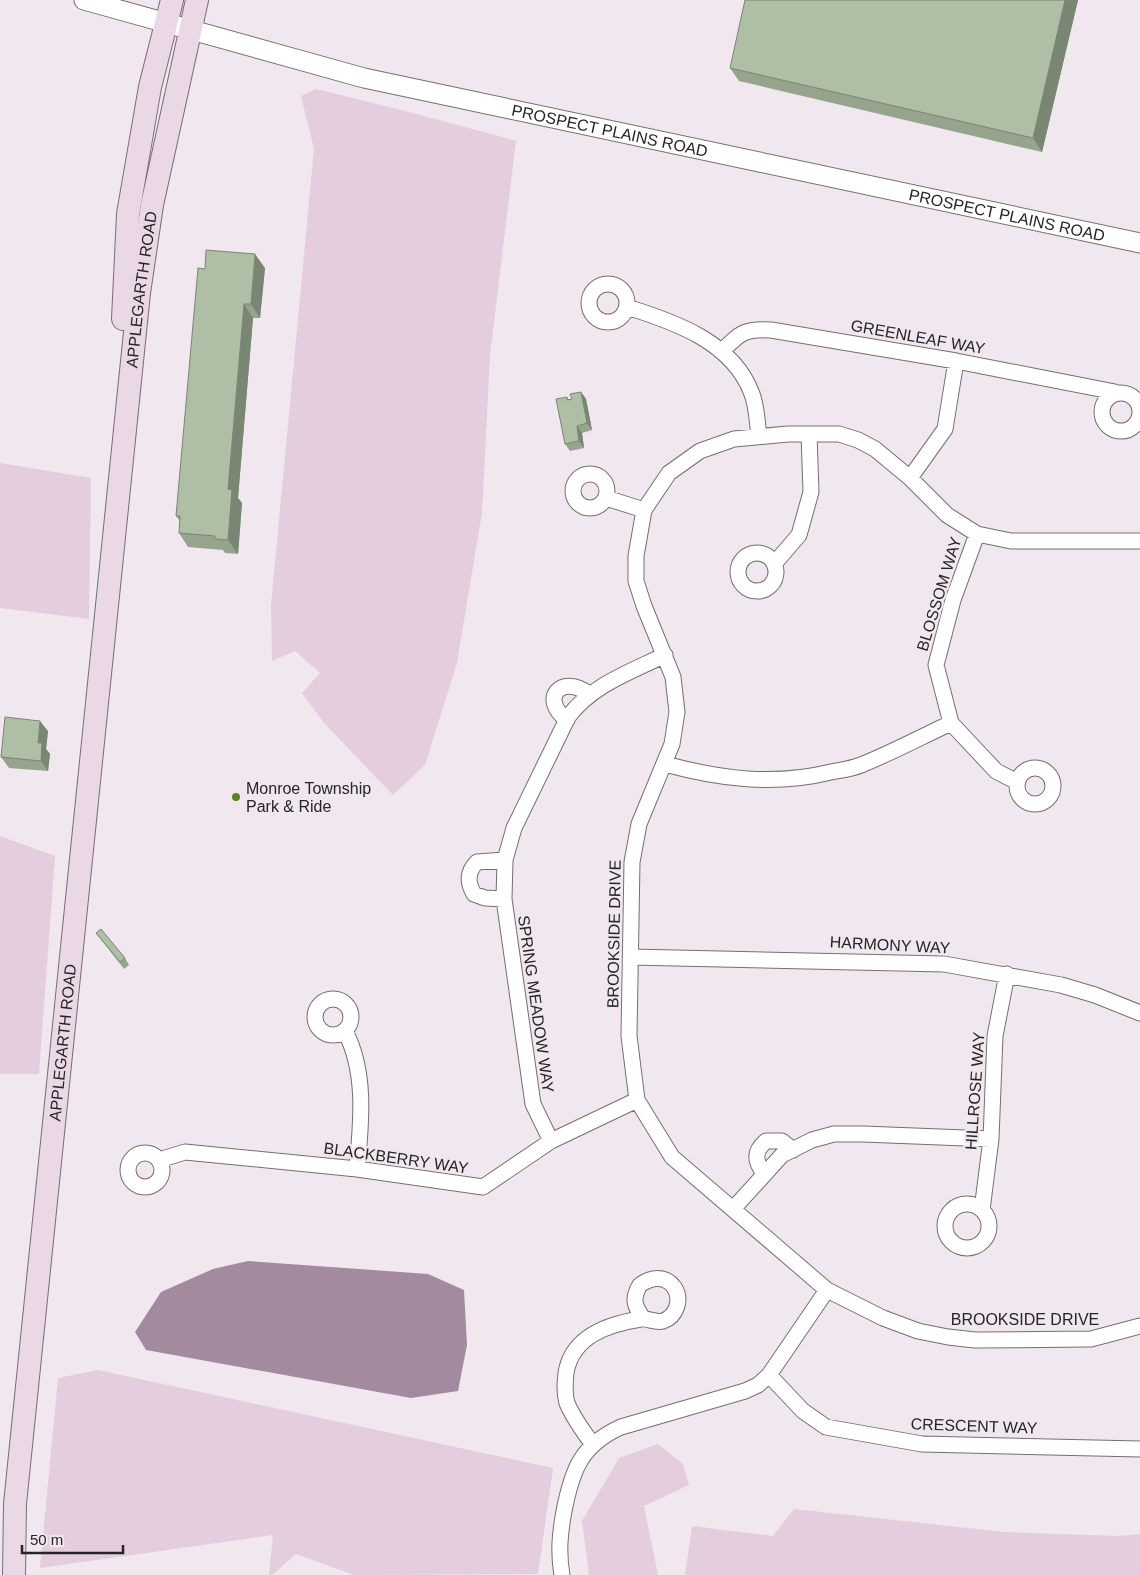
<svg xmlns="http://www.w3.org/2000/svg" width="1140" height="1575" viewBox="0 0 1140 1575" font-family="Arial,sans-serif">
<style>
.green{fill:#e3cdde}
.water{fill:#a38a9e}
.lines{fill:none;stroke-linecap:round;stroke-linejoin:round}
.minor-casing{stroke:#756e73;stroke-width:17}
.tertiary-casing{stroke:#756e73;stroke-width:21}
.secondary-casing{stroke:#756e73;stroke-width:24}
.minor{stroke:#fff;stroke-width:15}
.tertiary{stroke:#fff;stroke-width:19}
.secondary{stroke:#ead8e7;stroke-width:22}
.wall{fill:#96a48e}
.shaded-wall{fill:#7a8674}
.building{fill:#afbfa5;stroke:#7a8674}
.poi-dot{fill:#52871f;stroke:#f0e8ee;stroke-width:2}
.labels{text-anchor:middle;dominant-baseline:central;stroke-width:4.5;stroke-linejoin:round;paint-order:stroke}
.street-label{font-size:16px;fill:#272426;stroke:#f0e8ee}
.poi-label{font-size:16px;fill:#272426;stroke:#f0e8ee;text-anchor:start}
</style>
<rect width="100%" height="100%" fill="#f0e8ee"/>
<path class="green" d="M316 89 413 113 516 141 490 355 482 513 457 663 425 765 393 795 324 723 302 693 320 673 295 651 272 661 271 605 314 149 301 96Z
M0 463 91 478 89 619 0 608Z
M0 836 55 856 39 1074H0Z
M98 1370 553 1468 538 1574 354 1575 296 1554 272 1575H269L273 1535 40 1568 58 1378Z
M658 1444 683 1464 689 1485 644 1506 658 1575H589L582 1521 619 1458Z
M794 1509 1004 1532 1118 1536 1140 1534V1575H685L692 1526 773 1536Z"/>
<path class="water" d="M248 1261 428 1274 464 1290 467 1345 458 1391 411 1398 146 1350 135 1332 161 1292 213 1269Z"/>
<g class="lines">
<g class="minor-casing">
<path id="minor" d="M589 303a19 19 0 1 1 38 0a19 19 0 1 1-38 0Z
M627 307C675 322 733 342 752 394 757 407 757 422 759 436
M722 351C740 333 745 328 771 330L956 361 1115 392
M1102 412a19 19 0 1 1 38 0a19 19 0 1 1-38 0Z
M573 491a17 17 0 1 1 34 0a17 17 0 1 1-34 0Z
M910 478 945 429 956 361
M606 498 644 510
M977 534 953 600 936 665 951 723 996 771 1017 782
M1140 541H1011L977 534 947 515 910 478 875 449 858 440 839 434H788L734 439 700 451 669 473 644 510 636 556V581L644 606 673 677 677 712 672 744 639 824 632 862 629 1036 637 1100 672 1157 827 1290 883 1318 918 1331 948 1337 975 1340 1091 1339 1140 1326
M738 572a19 19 0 1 1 38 0a19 19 0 1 1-38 0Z
M774 564 799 535 811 492 809 434
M567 720C539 699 561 673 589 694
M665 764C720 779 774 786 831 772 841 770 851 769 861 765 891 753 921 737 951 723
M1017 786a18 18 0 1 1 36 0a18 18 0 1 1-36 0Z
M504 899 485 898 474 894C467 882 467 872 477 862L505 860
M631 957 944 964 1061 985 1095 995 1140 1013
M315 1017a18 18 0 1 1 36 0a18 18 0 1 1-36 0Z
M345 1031C367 1073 361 1124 357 1169
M551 1141 533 1104 504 899 505 860 514 828 568 717C592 685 630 672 665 655
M128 1170a17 17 0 1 1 34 0a17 17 0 1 1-34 0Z
M159 1160 185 1152 357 1169 483 1187 551 1141 637 1100
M764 1174C755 1161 753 1152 766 1141H782L793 1150
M945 1226a22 22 0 1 1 44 0a22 22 0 1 1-44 0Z
M733 1209 782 1155 812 1140 834 1134H863L991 1139
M982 1210 991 1139 995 1036 1007 974
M769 1375 803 1411 826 1427 922 1444 1140 1449
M593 1445C584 1432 573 1418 567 1403 564 1393 565 1383 566 1373 572 1336 608 1324 641 1319 648 1318 655 1323 663 1321 677 1316 682 1299 674 1287 665 1275 651 1277 640 1285 632 1298 634 1306 643 1318
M562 1575C558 1552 560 1533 564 1511 572 1470 581 1445 621 1427L745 1391 758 1385 769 1375 827 1290"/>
</g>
<g class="tertiary-casing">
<g id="tertiary">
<path id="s1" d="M84 0 364 78 1140 243"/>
</g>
</g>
<g class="secondary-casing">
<g id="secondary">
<path d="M123 319 128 214 150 87 172 0"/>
<path id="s2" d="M14 1575 15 1504 139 293 152 205 197 0"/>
</g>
</g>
<use href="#minor" class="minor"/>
<use href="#tertiary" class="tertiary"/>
<use href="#secondary" class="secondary"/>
</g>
<path class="wall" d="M1078 0 1042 152 739 81 730 68Z
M265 268 260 318H253L238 498 242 503 238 554 225 553 223 550 188 547 179 533 180 521 176 516 205 269Z
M581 392 586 399 592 430 582 433 584 448 570 451 565 444 567 397 569 400 572 399Z
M48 731 46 749 50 754 48 771 9 768 1 757Z
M96 933 125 958 129 965 124 969Z"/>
<path class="shaded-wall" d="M1065 0H1078L1042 152 1033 138Z
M255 254 265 268 260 318 251 304Z
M244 304 253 318 238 498 242 503 238 554 228 540V489Z
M581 392 586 399 592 430 587 423Z
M577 426 582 433 584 448 579 441Z
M40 721 48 731 46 749 50 754 48 771 41 761 38 743Z"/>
<path class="building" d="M745 0H1065L1033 138 730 68Z
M206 250 255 254 251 304H244L228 489 232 490 228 540 215 539V536L179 533 180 516H176L198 268 205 269Z
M581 392 587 423 577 426 579 441 565 444 556 399 567 397V400L572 399 570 394Z
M5 717 40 721 38 743H42L41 761 1 757Z
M101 929 125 958 120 962 96 933Z"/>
<circle class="poi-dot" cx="236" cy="797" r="5"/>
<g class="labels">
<g class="street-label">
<text stroke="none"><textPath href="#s1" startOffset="542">PROSPECT PLAINS ROAD</textPath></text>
<text stroke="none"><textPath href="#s1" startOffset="948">PROSPECT PLAINS ROAD</textPath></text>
<text stroke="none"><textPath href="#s2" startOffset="1292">APPLEGARTH ROAD</textPath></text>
<text transform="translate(918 337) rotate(10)">GREENLEAF WAY</text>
<text transform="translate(939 594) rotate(-73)">BLOSSOM WAY</text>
<text transform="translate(614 934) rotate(-89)">BROOKSIDE DRIVE</text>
<text transform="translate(890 945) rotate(3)">HARMONY WAY</text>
<text transform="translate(536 1004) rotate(82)">SPRING MEADOW WAY</text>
<text stroke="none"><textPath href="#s2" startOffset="535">APPLEGARTH ROAD</textPath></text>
<text transform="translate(975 1091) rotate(-86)">HILLROSE WAY</text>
<text transform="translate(396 1158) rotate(8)">BLACKBERRY WAY</text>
<text x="1025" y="1319">BROOKSIDE DRIVE</text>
<text transform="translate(974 1426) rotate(2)">CRESCENT WAY</text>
</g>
<g class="poi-label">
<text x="246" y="788">Monroe Township<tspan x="246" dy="18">Park &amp; Ride</tspan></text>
</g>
</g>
<path d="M22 1545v8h101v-8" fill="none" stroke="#272426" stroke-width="2.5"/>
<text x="30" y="1545" font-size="15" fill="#272426" stroke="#f0e8ee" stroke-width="4" paint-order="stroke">50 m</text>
</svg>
